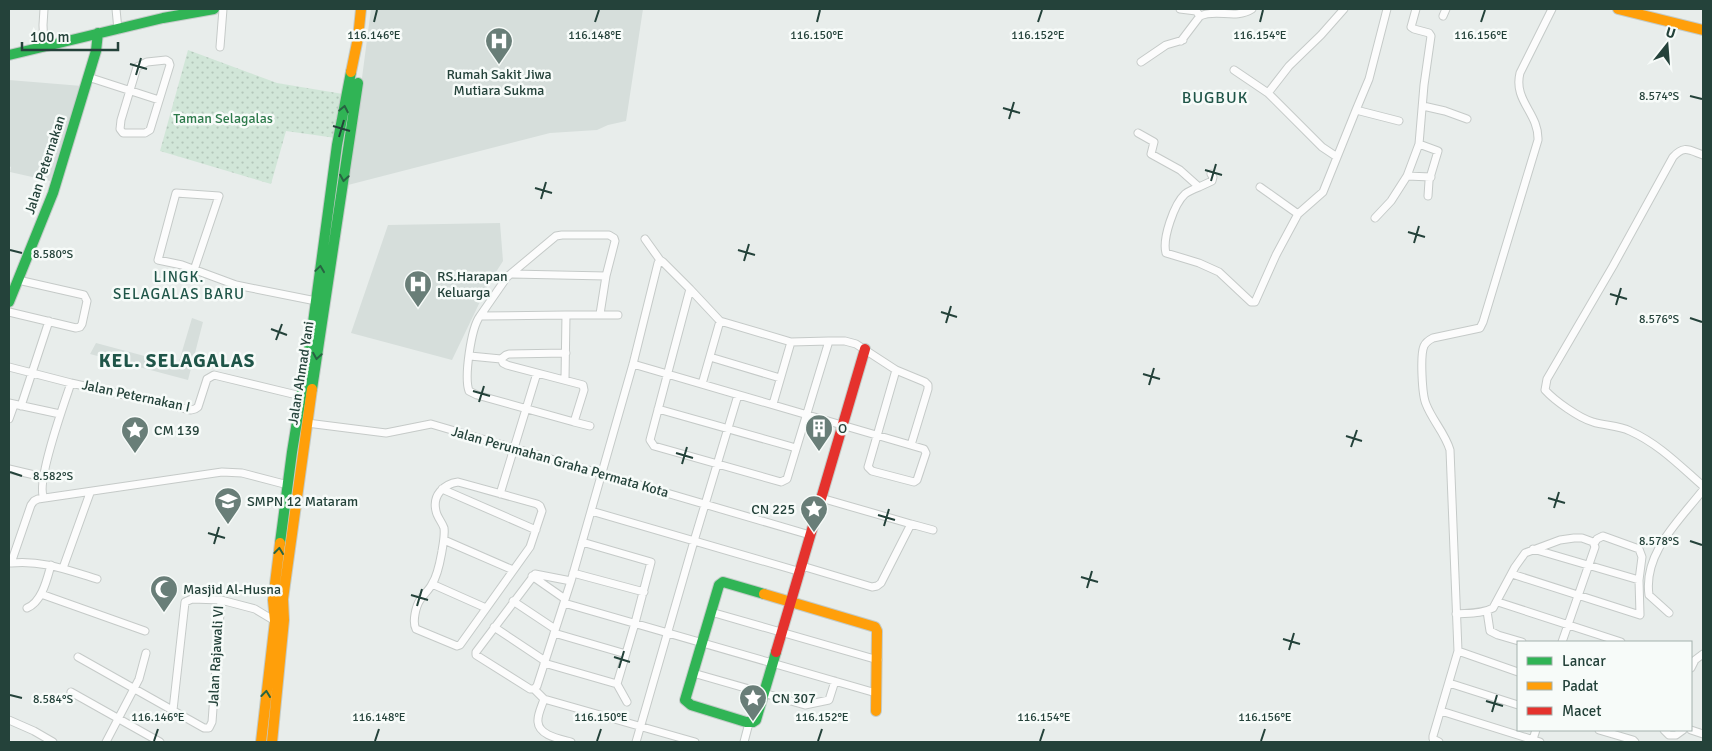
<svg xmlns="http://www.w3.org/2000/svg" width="1712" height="751" viewBox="0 0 1712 751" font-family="Signika,sans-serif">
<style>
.built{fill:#d6dedb}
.park{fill:url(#park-dots)}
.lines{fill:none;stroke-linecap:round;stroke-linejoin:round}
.street-casing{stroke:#c5cac8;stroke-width:9}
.fast-casing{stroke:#c3cbc8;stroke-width:12}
.slow-casing{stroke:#c3cbc8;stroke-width:12}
.jam-casing{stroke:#c3cbc8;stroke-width:12}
.street{stroke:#fcfcfc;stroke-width:7}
.fast{stroke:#30b455;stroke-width:10}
.slow{stroke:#ff9f0a;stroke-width:10}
.jam{stroke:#e5322d;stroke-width:10}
.oneway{stroke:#286442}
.ticks{fill:none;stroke:#24423a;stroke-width:2}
.labels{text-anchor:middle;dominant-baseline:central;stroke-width:5;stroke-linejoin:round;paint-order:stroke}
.poi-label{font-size:14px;fill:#24423a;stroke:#f7fbf9;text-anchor:start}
.park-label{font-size:14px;fill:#2d7a4b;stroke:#f7fbf9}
.street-label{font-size:14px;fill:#24423a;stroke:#f7fbf9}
.neighbourhood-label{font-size:15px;letter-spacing:1px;fill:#1f5548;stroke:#f7fbf9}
.quarter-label{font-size:16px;letter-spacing:1px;fill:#1f5548;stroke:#f7fbf9}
.district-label{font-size:19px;font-weight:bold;letter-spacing:1px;fill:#1f5548;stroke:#f7fbf9}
.ticks-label{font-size:12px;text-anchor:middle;fill:#24423a;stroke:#f7fbf9;stroke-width:5;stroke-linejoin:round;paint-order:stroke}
</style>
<defs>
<pattern id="park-dots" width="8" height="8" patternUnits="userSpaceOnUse" patternTransform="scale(1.25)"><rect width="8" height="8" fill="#d1e6d8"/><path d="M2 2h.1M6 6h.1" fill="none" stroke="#b3c6ba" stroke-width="1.8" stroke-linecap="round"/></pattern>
</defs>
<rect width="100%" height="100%" fill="#e8edeb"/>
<path class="built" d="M371 9H643L626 121 608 125 597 130 550 133 348 185Z
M9 80 82 86 50 181 10 172 11 167 9 166Z
M500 223 503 261 489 283 452 360 351 333 388 225Z
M192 318 203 322 188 380 90 354 96 343 178 365Z"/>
<path class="park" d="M188 50 277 83 343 94 336 138 286 131 271 184 160 151Z"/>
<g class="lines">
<g class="street-casing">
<path id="street" d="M44 9 43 25 44 47
M116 9 118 30
M1180 9 1196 11 1200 16C1217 8 1235 20 1252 9
M1443 16 1446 9
M1181 41 1200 16
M220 47 223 9
M166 60 169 62 170 65 150 130 145 133H123L120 129 121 120 137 67 147 62Z
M1141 62 1166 45 1183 40
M1234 70 1268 93 1322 147 1337 157
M88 77 159 100
M1268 93 1289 66 1321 35 1344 9
M1423 106 1445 111 1467 119
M1356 110 1399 121
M1138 133 1154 142 1151 154 1180 170 1199 187C1194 189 1189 191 1185 194 1174 204 1162 239 1166 253L1199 263 1219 272 1251 302H1255L1276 255 1298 214 1323 192 1356 110 1369 79 1387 9
M1419 144 1438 151 1429 181 1428 196
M1703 155C1689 150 1684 145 1673 157L1613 266 1547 379 1545 390C1555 401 1579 418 1593 422 1605 426 1618 425 1630 431 1659 444 1680 466 1703 486
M1407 176 1431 177
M1199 187 1212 181 1213 177 1211 174
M1260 187 1298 214
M1375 218 1391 201 1407 176 1419 144 1424 85 1431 36 1429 33 1414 29 1411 27 1416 9
M645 239 660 260
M194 270 219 196 176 193 158 260 182 265 236 285 316 301
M512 274 606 276
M9 312 76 328 80 327 82 324 87 301 84 295 18 280
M566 315H618
M480 316 507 277 556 236 562 235H609L614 238 615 241 606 276 600 314
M720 321 791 342
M829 341H845L856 344 896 370 925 382 928 385V389L911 445
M470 356 501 359 503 363 507 365 583 385 584 390 574 422 477 395 469 391C464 377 471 328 480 316L566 315 565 379
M710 357 780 378
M501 359 506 355 509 354 566 353
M633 364C730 393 827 420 924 449L926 453 917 480 914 482 872 471 868 467 896 370
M9 367 71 383 191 410 195 409 198 407 207 379 214 375 301 396
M702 384 720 321 690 289 650 440 654 446 781 482 787 479 829 341 791 342 773 404
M9 403 60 414
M21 406 49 321
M658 409 796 448
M9 419 14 405
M574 422 590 426
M307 423 386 433 431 424 810 535
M9 469 43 477
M458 482 537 504 540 506 542 511 530 547 460 645 457 646 416 629C412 622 416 606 420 600 424 594 429 590 432 584 438 575 440 562 442 551 443 544 445 536 444 528 442 522 437 517 436 511 432 495 444 484 458 482Z
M442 489 536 530
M500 494 537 373
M44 498C35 484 65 401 71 383
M591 511 801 572
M911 524 933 530
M444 540 513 570
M582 542 651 562 635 623 617 684 627 702
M1533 549 1639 580
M9 563H11L31 505 34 501 38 499 222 472 242 473 288 485
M11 563C43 560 67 570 97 579
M802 566 872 587 877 586 881 583 911 524 821 498
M63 568 90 493
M573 573 644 592
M1512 574 1640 615 1639 580 1642 557 1639 549 1603 536 1597 539 1594 544
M532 576 565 599
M571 581 535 574 476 652V655L530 689H534L544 699 695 742
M432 584 486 608
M41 594 145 631
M221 600 255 609 275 621
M513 601 555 629
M1498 602 1621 642
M564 603 876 693
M27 608C42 602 47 579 51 565
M1487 611 1490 631 1498 635 1522 642
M711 612 878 660
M1669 613 1649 595C1643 553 1679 521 1703 490
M1456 614C1469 613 1482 614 1493 608L1515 567 1525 553 1560 540 1574 538H1582L1593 542 1595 547 1562 642
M494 627 545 661
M554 633 626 654
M78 657 204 728H209L212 722 221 600 192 599 185 602 173 710
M544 663 617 684
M1691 668 1695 660 1703 654
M1518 672 1458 651 1450 450C1445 433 1432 420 1426 404 1422 395 1420 355 1424 346 1426 342 1429 340 1433 338L1480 328 1483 322 1538 140C1539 113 1513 101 1520 73L1552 9
M693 673 805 705 829 700 835 681
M1449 683 1518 705
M534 689 537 686 571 581 633 364 658 263 660 260 663 262 690 289
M71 692 160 742
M544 699C542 706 537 715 538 722 539 736 561 739 571 742
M1441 711 1540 742
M9 720 34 731 53 742
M1599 730 1633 740 1635 742
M1664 730 1669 735H1676L1683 730
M1691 730 1703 734
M106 742 139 679 146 653
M636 742 694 541 738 395
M744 742 749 723
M1439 742 1433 739V736L1458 651
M1532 742 1536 730"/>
</g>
<g class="fast-casing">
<path id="fast" d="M9 55 163 18 214 9
M9 302 53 193 96 51 98 33
M312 389 358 83
M280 543 292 452 313 323 337 145 351 72
M764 594 723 582 719 585 685 700 691 705 746 722H753L756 720 776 652"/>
</g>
<g class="slow-casing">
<path id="slow" d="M1618 9 1703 30
M351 72 358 38 361 9
M764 594 875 627 877 631 876 711
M261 742 275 621 273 600 280 543
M272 742 284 620 283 599 312 389"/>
</g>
<g class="jam-casing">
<path id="jam" d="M776 652 865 349"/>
</g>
<use href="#street" class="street"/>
<use href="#fast" class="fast"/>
<use href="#slow" class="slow"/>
<use href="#jam" class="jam"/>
</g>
<defs><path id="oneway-chevron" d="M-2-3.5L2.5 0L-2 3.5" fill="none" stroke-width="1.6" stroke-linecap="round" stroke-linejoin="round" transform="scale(1.25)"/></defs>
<g class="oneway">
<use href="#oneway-chevron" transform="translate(344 109) rotate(-79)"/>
<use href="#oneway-chevron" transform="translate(344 178) rotate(99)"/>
<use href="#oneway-chevron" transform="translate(320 269) rotate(-82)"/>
<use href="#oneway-chevron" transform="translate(317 356) rotate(99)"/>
<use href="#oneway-chevron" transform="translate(279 551) rotate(-83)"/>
<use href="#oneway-chevron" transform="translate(266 694) rotate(-83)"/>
</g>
<path class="ticks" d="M374 22 377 10M595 22 599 10M817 22 820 10M1038 22 1042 10M1260 22 1263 10M1481 22 1485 10M130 64 147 69M136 75 141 58M1690 96 1702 99M1003 108 1020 113M1009 119 1014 102M333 126 350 131M339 137 344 120M1205 170 1222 175M1211 181 1216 164M535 188 552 193M541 199 546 182M1408 232 1425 237M1414 243 1419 226M10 250 22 253M738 250 755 255M744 261 749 244M1610 294 1627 299M1616 305 1621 288M941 312 957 317M1690 318 1702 322M946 323 951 306M271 329 287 335M276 340 282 324M1143 374 1160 379M1149 385 1154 368M473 391 490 396M479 402 484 386M1346 436 1362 441M1351 447 1357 430M676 453 693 458M682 464 687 447M10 472 22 476M1548 498 1565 503M1554 508 1559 492M878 515 895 520M884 526 889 509M208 533 225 538M1690 541 1702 545M214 544 219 527M1081 577 1098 582M1087 588 1092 571M411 595 428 600M417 606 422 589M1283 639 1300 644M1289 650 1294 633M614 657 630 662M619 668 624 651M10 695 22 698M1486 701 1503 706M1492 712 1497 695M154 741 158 729M375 741 379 729M597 741 601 729M818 741 822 729M1040 741 1044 729M1261 741 1265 729"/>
<defs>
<g id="hospital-pin" transform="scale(1.4375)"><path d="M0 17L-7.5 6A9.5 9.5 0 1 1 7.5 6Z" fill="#697e78" stroke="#f7fbf9"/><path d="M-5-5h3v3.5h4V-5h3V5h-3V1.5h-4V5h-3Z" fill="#fff"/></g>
<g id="building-pin" transform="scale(1.4375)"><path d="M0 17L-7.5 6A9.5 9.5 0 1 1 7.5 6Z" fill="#697e78" stroke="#f7fbf9"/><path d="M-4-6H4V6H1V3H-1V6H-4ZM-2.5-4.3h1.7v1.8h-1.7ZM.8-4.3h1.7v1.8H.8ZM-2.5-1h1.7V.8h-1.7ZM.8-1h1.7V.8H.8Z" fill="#fff"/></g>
<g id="sight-pin" transform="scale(1.4375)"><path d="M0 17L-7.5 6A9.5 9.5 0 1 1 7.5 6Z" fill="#697e78" stroke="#f7fbf9"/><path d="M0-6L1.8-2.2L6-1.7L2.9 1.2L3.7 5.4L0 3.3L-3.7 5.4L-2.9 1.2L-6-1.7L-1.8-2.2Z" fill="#fff"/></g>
<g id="school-pin" transform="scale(1.4375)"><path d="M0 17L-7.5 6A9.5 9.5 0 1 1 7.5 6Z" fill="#697e78" stroke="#f7fbf9"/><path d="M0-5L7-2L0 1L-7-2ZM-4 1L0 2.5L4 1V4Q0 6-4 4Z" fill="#fff"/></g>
<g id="mosque-pin" transform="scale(1.4375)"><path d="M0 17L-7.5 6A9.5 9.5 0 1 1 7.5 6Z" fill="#697e78" stroke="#f7fbf9"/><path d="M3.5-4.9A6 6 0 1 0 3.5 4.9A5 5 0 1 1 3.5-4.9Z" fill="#fff"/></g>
</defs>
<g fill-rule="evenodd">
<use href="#hospital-pin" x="499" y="41"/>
<use href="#hospital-pin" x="418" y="284"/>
<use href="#building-pin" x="819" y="428"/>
<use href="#sight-pin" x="135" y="430"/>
<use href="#school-pin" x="228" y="501"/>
<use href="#sight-pin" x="814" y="509"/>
<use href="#mosque-pin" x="164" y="589"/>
<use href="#sight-pin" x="753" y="698"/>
</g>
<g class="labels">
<g class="poi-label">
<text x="499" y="74" text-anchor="middle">Rumah Sakit Jiwa<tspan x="499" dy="16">Mutiara Sukma</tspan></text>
<text x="437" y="276">RS.Harapan<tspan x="437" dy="16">Keluarga</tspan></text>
<text x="838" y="428">O</text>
<text x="154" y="430">CM 139</text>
<text x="247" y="501">SMPN 12 Mataram</text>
<text x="795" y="509" text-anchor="end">CN 225</text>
<text x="183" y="589">Masjid Al-Husna</text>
<text x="772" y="698">CN 307</text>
</g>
<g class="park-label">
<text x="223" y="118">Taman Selagalas</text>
</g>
<g class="street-label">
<text transform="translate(45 165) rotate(-72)">Jalan Peternakan</text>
<text transform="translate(301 373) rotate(-81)">Jalan Ahmad Yani</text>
<text transform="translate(136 396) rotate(12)">Jalan Peternakan I</text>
<text transform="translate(560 462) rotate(16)">Jalan Perumahan Graha Permata Kota</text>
<text transform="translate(216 656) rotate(-87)">Jalan Rajawali VI</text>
</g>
<g class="neighbourhood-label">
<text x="179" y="277">LINGK.<tspan x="179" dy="17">SELAGALAS BARU</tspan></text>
</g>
<g class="quarter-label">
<text x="1215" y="98">BUGBUK</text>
</g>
<g class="district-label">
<text x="177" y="361">KEL. SELAGALAS</text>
</g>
</g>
<g class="ticks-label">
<text x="374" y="39">116.146°E</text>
<text x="595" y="39">116.148°E</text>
<text x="817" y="39">116.150°E</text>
<text x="1038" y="39">116.152°E</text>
<text x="1260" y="39">116.154°E</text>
<text x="1481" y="39">116.156°E</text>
<text x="1659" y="100">8.574°S</text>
<text x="53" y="258">8.580°S</text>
<text x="1659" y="323">8.576°S</text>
<text x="53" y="480">8.582°S</text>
<text x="1659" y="545">8.578°S</text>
<text x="53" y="703">8.584°S</text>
<text x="158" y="721">116.146°E</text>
<text x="379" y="721">116.148°E</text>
<text x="601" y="721">116.150°E</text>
<text x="822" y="721">116.152°E</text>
<text x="1044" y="721">116.154°E</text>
<text x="1265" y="721">116.156°E</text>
</g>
<rect width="1712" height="751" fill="none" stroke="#24423a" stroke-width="20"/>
<rect x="1517" y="641" width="175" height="90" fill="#f7fbf9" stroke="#a3b1ad"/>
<rect x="1527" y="657" width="25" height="8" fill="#30b455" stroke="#a3b1ad"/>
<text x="1562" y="666" font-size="15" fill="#24423a">Lancar</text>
<rect x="1527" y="682" width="25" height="8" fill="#ff9f0a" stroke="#a3b1ad"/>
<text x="1562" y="691" font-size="15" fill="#24423a">Padat</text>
<rect x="1527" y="707" width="25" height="8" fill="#e5322d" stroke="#a3b1ad"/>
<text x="1562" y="716" font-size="15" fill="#24423a">Macet</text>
<g transform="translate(1667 45) rotate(17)" stroke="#f7fbf9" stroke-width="4" paint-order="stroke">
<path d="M0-4L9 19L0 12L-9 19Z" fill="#24423a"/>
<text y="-8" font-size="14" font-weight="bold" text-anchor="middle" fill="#24423a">U</text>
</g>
<path d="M22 42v8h96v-8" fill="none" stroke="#24423a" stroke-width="2.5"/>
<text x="30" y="42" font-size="15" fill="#24423a" stroke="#f7fbf9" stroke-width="4" paint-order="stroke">100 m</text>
</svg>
